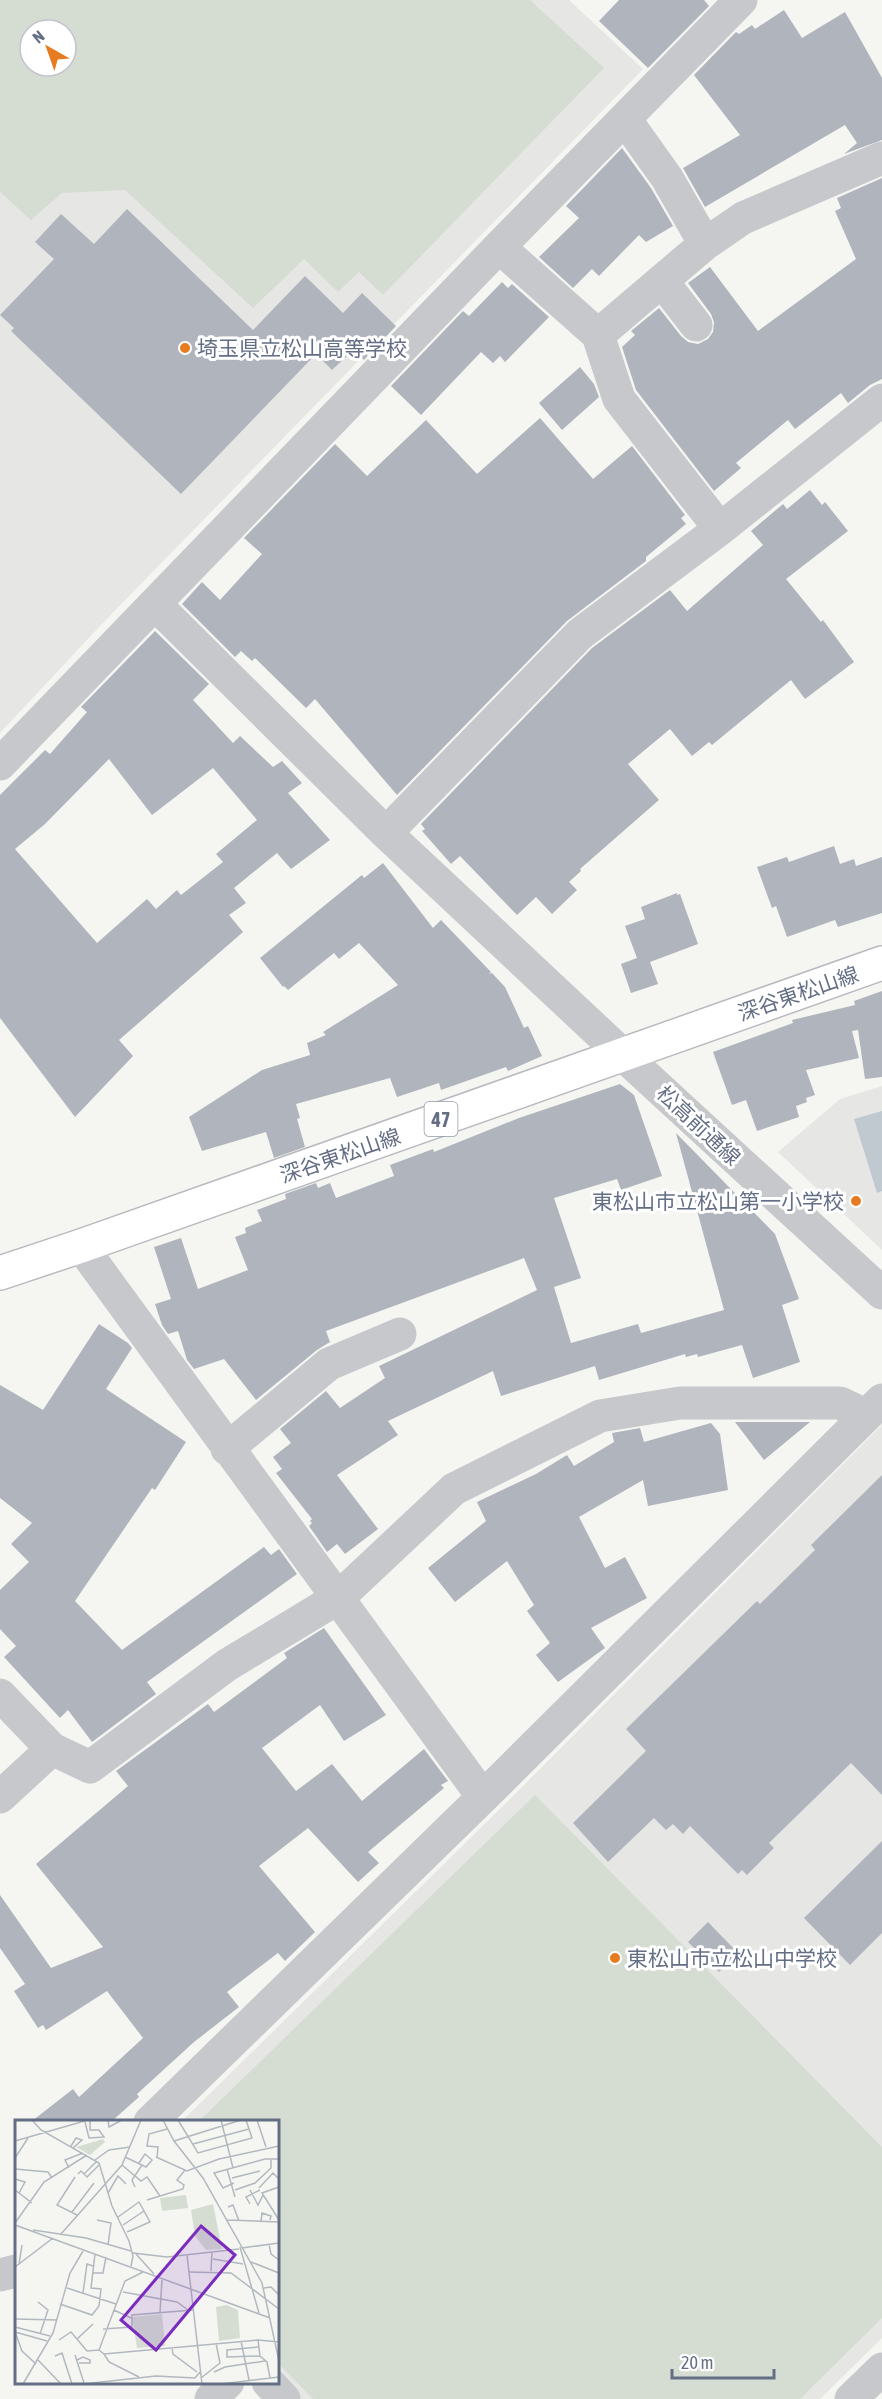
<svg xmlns="http://www.w3.org/2000/svg" width="882" height="2399" viewBox="0 0 882 2399" font-family="'Asap Condensed','Noto Sans JP',sans-serif">
<style>
.built{fill:#e6e6e5;fill-rule:evenodd}
.green{fill:#d5ddd3;fill-rule:evenodd}
.water{fill:#c1c9d0}
.building{fill:#b0b4bc;fill-rule:evenodd}
.lines{fill:none;stroke-linecap:round;stroke-linejoin:round}
.major-casing{stroke:#b8babf;stroke-width:36}
.minor{stroke:#c6c8cc;stroke-width:33}
.major{stroke:#fff;stroke-width:33}
.poi-dot{fill:#e77b20;stroke:#fff;stroke-width:2}
.labels{text-anchor:middle;dominant-baseline:central;stroke-width:6;stroke-linejoin:round;paint-order:stroke}
.shield{fill:#fff;stroke:#929aa9;stroke-width:1.5}
.shield-label{font-size:20px;font-weight:bold;fill:#646e84}
.poi-label{font-size:21px;fill:#646e84;stroke:#fff;text-anchor:start}
.street-label{font-size:21px;fill:#646e84;stroke:#fff}
.inset-road{fill:none;stroke:#b2b8bf;stroke-width:1.5}
.view{fill:#7b2cbf;fill-opacity:0.15;stroke:#7b2cbf;stroke-width:3}
.inset-edge{fill:none;stroke:#646e84;stroke-width:3}
</style>
<rect width="100%" height="100%" fill="#f5f6f2"/>
<path class="built" d="M0 0H569L643 69 99 627 0 733ZM30 30H66V66H30Z
M882 1086V1250L778 1152 840 1099Z
M882 1425V2338L820 2399H293L278 2382V2122H181L515 1794Z"/>
<path class="green" d="M0 0H530L604 68 383 295 359 272 338 292 304 259 253 308 125 190 62 193 31 220 0 192ZM30 30H66V66H30Z
M535 1795 882 2147V2318L800 2399H313L278 2363V2122L199 2121Z"/>
<path class="water" d="M882 1111V1191L877 1193 854 1119Z"/>
<path class="building" d="M619 0H704L709 6 648 68 599 21Z
M784 10 802 38 845 12 882 78V140L844 154 857 143 845 125 705 207 683 168 740 135 694 75 736 32 739 34 752 25 755 29Z
M622 148 651 188 673 226 646 242 639 235 599 276 592 269 573 288 539 257 579 218 566 206Z
M882 178V379L870 385 848 403 841 393 795 429 788 420 736 463 741 468 714 491 636 390 622 347 635 335 631 331 659 308 681 336 688 342 698 344 708 339 713 332 714 322 711 314 688 283 710 267 758 331 856 259 835 211 841 208 837 198Z
M127 209 253 330 305 276 343 313 362 293 396 326 364 360 353 350 332 370 316 354 181 494 11 331 14 328 0 315 54 259 35 242 61 214 94 244Z
M502 282 508 288 512 284 549 317 505 362 500 356 493 363 481 352 421 415 391 386 463 311 469 316Z
M580 367 594 384 599 397 562 430 539 403Z
M540 418 593 479 632 446 685 515 681 518 686 524 646 557V561L567 621 397 795 315 699 306 708 255 658 252 661 241 651 235 657 182 604 202 582 220 600 262 554 244 538 335 444 367 476 426 420 477 474Z
M810 490 822 505 825 502 848 531 786 579 821 622 823 620 854 662 805 699 791 680 712 745 709 742 692 756 670 729 628 764 659 800 580 869 581 871 569 882 577 890 552 914 536 897 517 915 460 856 451 864 422 831 425 829 421 824 592 648 670 590 687 611 763 545 751 531 783 504 787 509Z
M155 631 209 684 193 700 233 743 240 736 273 767 282 761 302 783 288 793 330 840 291 869 277 853 234 888 246 903 229 915 243 932 119 1040 133 1056 75 1117 0 1018V795L45 750 50 754 87 712 81 707ZM109 759 152 815 213 768 257 820 216 854 223 862 181 895 177 890 156 909 147 899 97 943 15 849 45 824Z
M834 846 840 864 854 859 856 866 882 857V913L838 927 835 920 787 937 776 906 772 908 757 867 787 857 789 862Z
M383 863 433 928 441 920 491 972 489 974 492 973 505 987 524 1028 528 1026 542 1056 508 1071 506 1067 441 1090 439 1083 397 1097 390 1078 296 1104 300 1118 297 1119 305 1147 274 1158 266 1132 202 1151 189 1117 262 1070 310 1055 307 1043 326 1035 323 1032 398 985 359 943 339 959 334 953 288 990 284 986 283 987 260 958 362 875 364 878Z
M677 893V895L680 894 698 944 650 962 658 984 631 993 621 964 637 958 625 926 645 919 641 907Z
M882 991V1077L865 1079 858 1030 852 1031 859 1058 806 1070 815 1095 806 1098 807 1102 796 1106 799 1117 757 1131 746 1100 732 1105 713 1052 793 1023 792 1020 855 1005 854 1001Z
M620 1084 634 1095 662 1176 621 1190 617 1179 554 1198 581 1278 554 1287 571 1343 638 1324 641 1333 724 1310 676 1133 775 1234 799 1299 782 1305 800 1362 753 1378 742 1345 698 1357 697 1354 686 1357 685 1354 599 1380 595 1366 501 1396 493 1371 388 1421 398 1435 337 1475 378 1529 345 1554 337 1544 327 1552 309 1526 312 1523 310 1521 312 1519 276 1473 282 1469 273 1457 291 1443 280 1429 326 1391 340 1408 385 1378 379 1366 537 1290 524 1258 326 1331 330 1342 317 1350 256 1400 224 1359 194 1369 187 1360 178 1331 168 1334 162 1325 155 1304 171 1299 154 1247 181 1238 198 1289 248 1270 235 1237 246 1233 245 1228 262 1221 257 1210 286 1199 285 1194 316 1183 318 1188 330 1183 336 1198 394 1176 390 1165 433 1149 434 1152 519 1118Z
M99 1324 128 1343 132 1348 106 1389 186 1442 155 1490 152 1488 75 1601 122 1650 264 1547 271 1555 279 1549 297 1574 147 1682 156 1694 92 1742 68 1710 60 1718 4 1657 16 1646 0 1629V1590L29 1562 11 1544 32 1523 0 1498V1385L43 1410Z
M735 1422H810L764 1460Z
M711 1423 720 1434 728 1490 648 1506 643 1480 579 1517 605 1568 625 1557 647 1598 591 1628 605 1648 558 1682 536 1655 550 1643 527 1611 534 1605 507 1561 455 1602 428 1568 486 1521 477 1502 536 1474 567 1455 574 1466 614 1442 612 1433 640 1428 644 1442Z
M882 1475V1795L851 1763 769 1843 774 1848 747 1875 742 1870 738 1874 690 1826 683 1834 673 1824 666 1830 654 1818 608 1862 573 1823 646 1751 626 1729 757 1601 760 1604 815 1550 811 1545Z
M324 1628 386 1715 344 1741 320 1705 262 1748 296 1791 332 1764 362 1801 424 1749 448 1781 441 1785 444 1788 368 1852 379 1863 358 1882 308 1828 259 1866 315 1932 285 1961 278 1953 227 1992 239 2007 194 2042 137 2094 139 2097 112 2121H32L73 2089 79 2097 143 2038 107 1991 46 2030 43 2025 38 2028 14 1991 25 1984 0 1948V1895L51 1968 103 1947 36 1864 128 1786 116 1771 208 1704 214 1712 287 1658 284 1653Z
M882 1841V1933L850 1965 804 1918Z
M708 1922 738 1953 719 1972 688 1942Z"/>
<g class="lines">
<g class="major-casing">
<path id="major" d="M0 1273 81 1246 882 963"/>
</g>
<path class="minor" d="M625 119 667 178 705 244
M499 247 598 335 619 399 720 529
M662 281 696 325
M598 335 705 244 743 218 882 158
M155 604 386 833 623 1055 882 1293
M0 764 499 247 741 0
M386 833 580 634 720 529 882 400
M81 1246 483 1797
M227 1449 329 1364 400 1334
M0 1695 52 1749 90 1767 227 1665 338 1598 454 1489 600 1416 680 1403H840L865 1415
M0 1797 52 1749
M150 2122 483 1797 882 1400
M0 2275 16 2271
M268 2382 284 2399
M211 2399 228 2382
M851 2399 882 2369"/>
<use href="#major" class="major"/>
</g>
<g class="poi-dot">
<circle cx="185" cy="348" r="6"/>
<circle cx="856" cy="1201" r="6"/>
<circle cx="615" cy="1958" r="6"/>
</g>
<g class="labels">
<rect class="shield" x="424.5" y="1102" width="33" height="34" rx="4.5"/>
<g class="shield-label">
<text x="441" y="1119">47</text>
</g>
<g class="poi-label">
<text x="197" y="348">埼玉県立松山高等学校</text>
<text x="844" y="1201" text-anchor="end">東松山市立松山第一小学校</text>
<text x="627" y="1958">東松山市立松山中学校</text>
</g>
<g class="street-label">
<text transform="translate(798 993) rotate(-19)">深谷東松山線</text>
<text transform="translate(699 1125) rotate(43)">松高前通線</text>
<text transform="translate(340 1155) rotate(-19)">深谷東松山線</text>
</g>
</g>
<g transform="translate(15 2120)">
<rect width="264" height="264" fill="#f5f6f2"/>
<path d="M88 19 90 22 75 35 61 27ZM171 75 173 88 147 91 145 78ZM198 84 207 129 191 130 180 116 176 90ZM212 185 223 190 225 218 204 221 201 187ZM147 194 150 226 122 228 117 197Z" fill="#d5ddd3"/>
<path class="inset-road" d="M17 0 26 10 84 43 97 86 114 121 118 136 116 146M93 0 94 7 107 0M148 0 159 21 188 58 247 163 264 241M163 0 183 33 237 18 231 0M206 0 218 48M242 0 251 27M70 2 74 18 89 17 84 10H75V0M0 21 73 0M159 21 226 0M178 24 234 9M56 26 61 18 67 20 58 28M110 37 127 45 117 60 120 67M141 37 172 51 204 39 264 26M0 38 13 18M142 38 143 27 132 26 134 14 152 9M80 40 94 30 115 27M124 43 130 34 137 40 131 47 127 45M107 45 126 61 132 57 145 76M54 48 50 40 68 33M0 49 33 52 37 58M212 49 220 77M63 54 66 51 72 57 84 45M69 54 82 41M60 57 42 85 62 95M217 58 245 51M0 59 10 62 4 73M219 63 208 68 199 53 250 39H264M264 67 247 73 264 100M244 68 258 53 264 59M0 70 17 83M220 70 240 63 256 48V40M235 70 243 85 248 75M93 73 103 56 111 64M132 80 168 69 169 65 162 60 170 50M235 84 231 77 245 70M213 87 218 85 224 101M57 92 79 63M103 97 124 82 135 102 112 112M82 100 96 103 93 125M212 100 264 102M246 102 247 93 256 96 255 100M0 103 29 62 72 35M0 105 255 198M108 105 129 91M18 110 71 118 116 131M46 114 107 45 126 0M254 124 256 134 264 140M225 127 244 193M227 128 264 123M118 133 152 137 224 129M121 134 139 154M172 135 187 264M198 139 228 144M236 142 264 153M4 144 7 125M0 147 38 118M196 151 197 132M173 152 216 153 264 189M77 153H88L91 137M52 168 101 184M249 168 256 167 264 175M108 172 162 182 173 190M68 173 72 144 78 146M23 182 33 190 25 214M45 184 77 195 84 186 86 169 76 168 80 134M99 190 116 198M145 192 147 160M0 199 42 200M0 207 35 216M88 209 117 207V195L178 190M0 212 7 231 21 244M0 212 32 221M62 219 78 204M44 220 56 212 72 231 84 230 89 234 243 220 264 222M243 220 245 236 252 242 255 258M226 221 234 260M243 227 212 230V237L245 236M157 228 158 234 182 252M84 230 110 161 128 152M89 234 94 242 124 257M60 235 69 263M40 236 47 233 57 264M23 240 46 264M62 240 68 237 75 240V243H64M199 252 210 247 250 241M186 258 205 243 201 223M8 264 38 213 55 153 68 131M68 264 141 256 180 258 185 252M206 264 264 257"/>
<path class="view" d="M186 106 220 135 141 230 106 200Z"/>
<rect width="264" height="264" class="inset-edge"/>
</g>
<g transform="translate(48 48) rotate(320)"><circle r="28" fill="#ffffff" stroke="#c1c5ce" stroke-width="1.5"/>
<path d="M0-4.5L10 22L0 15L-10 22Z" fill="#e77b20"/>
<text y="-9" font-size="16" font-weight="bold" text-anchor="middle" fill="#646e84">N</text>
</g>
<path d="M672 2369v9h102v-9" fill="none" stroke="#646e84" stroke-width="3"/>
<text x="681" y="2369" font-size="18" fill="#646e84" stroke="#ffffff" stroke-width="4.5" paint-order="stroke">20 m</text>
</svg>
